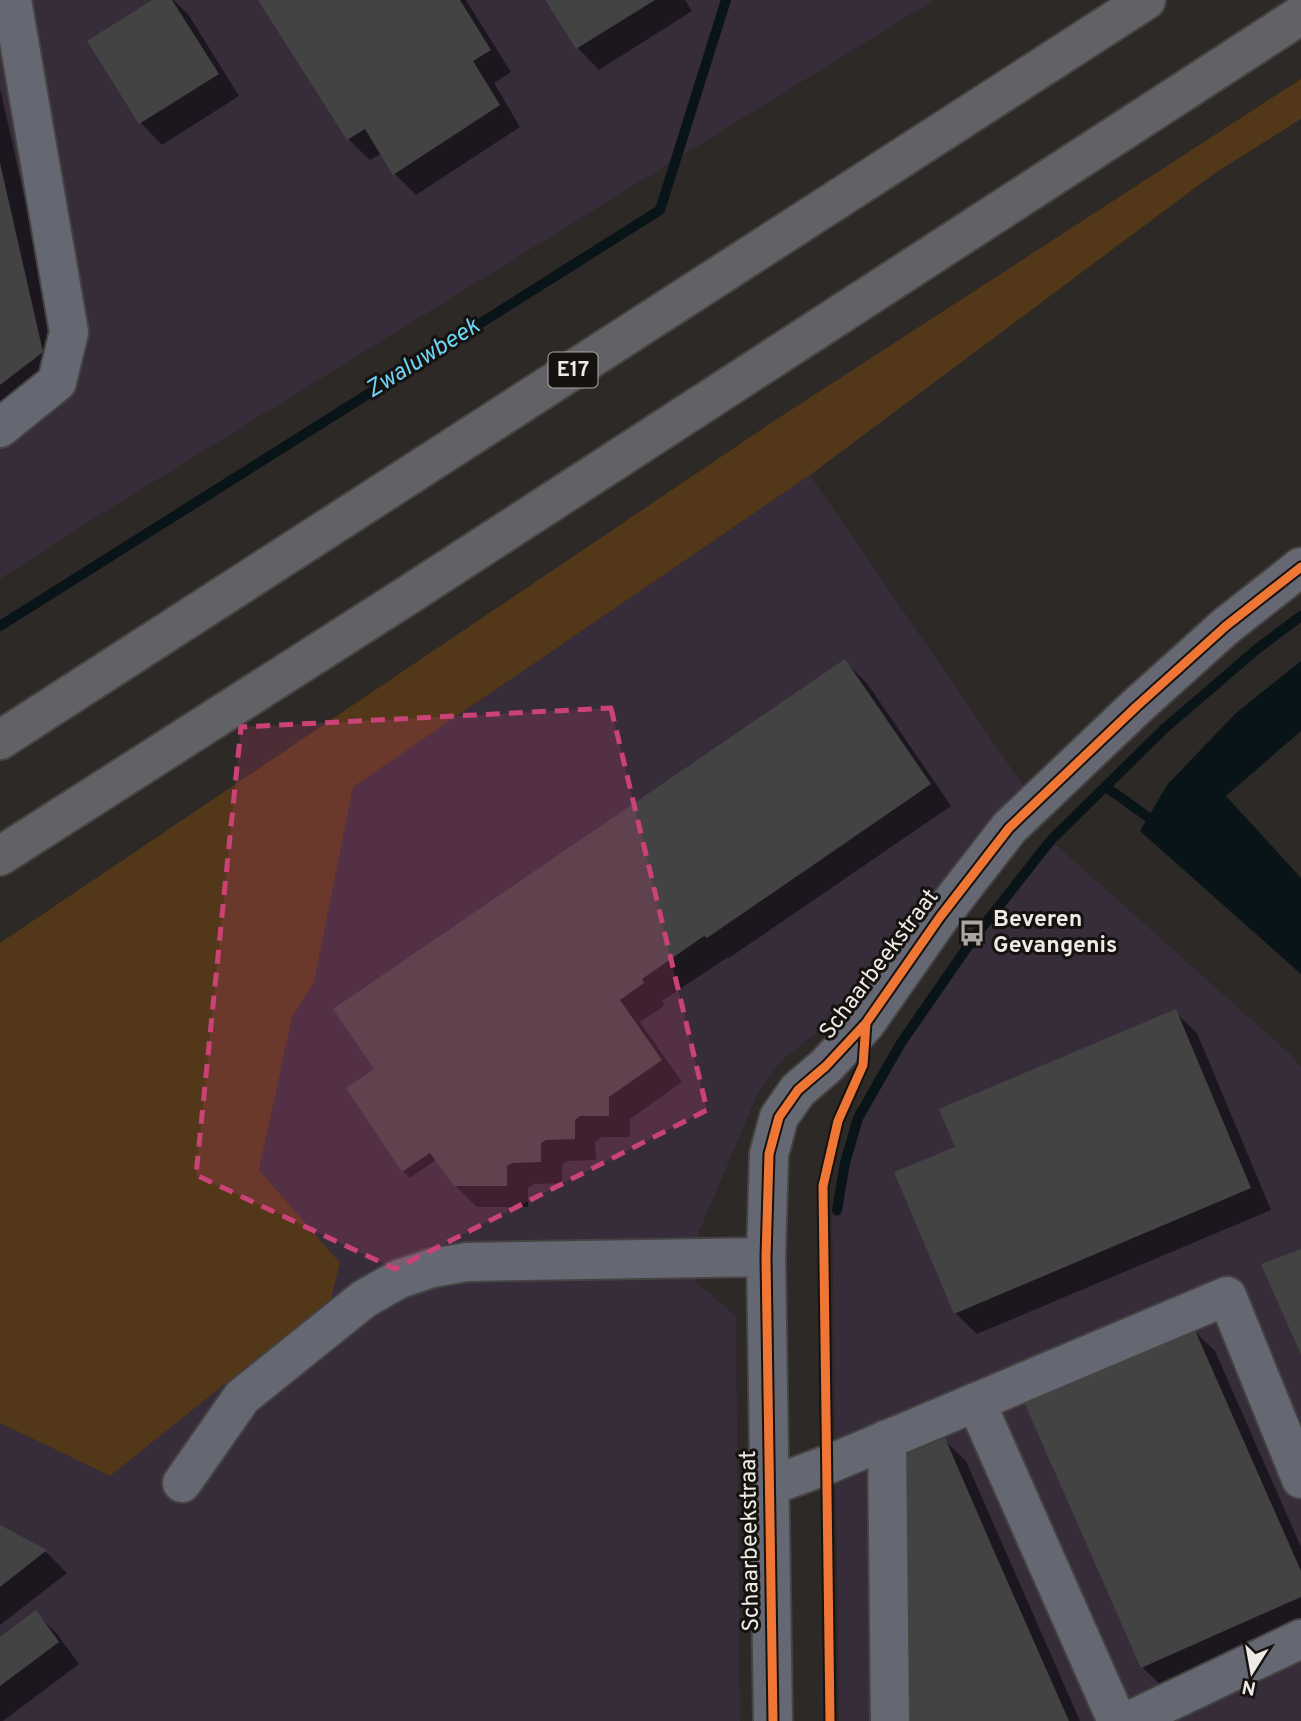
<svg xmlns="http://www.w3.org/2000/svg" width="1301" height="1721" viewBox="0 0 1301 1721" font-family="Overpass,sans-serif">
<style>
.industrial{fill:#362c3a}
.green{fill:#523718}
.water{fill:#091418}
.shadow{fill:#0007}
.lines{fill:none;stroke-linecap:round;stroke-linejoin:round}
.stream{stroke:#091418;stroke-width:10}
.building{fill:#444343}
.minor-casing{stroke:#464442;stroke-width:42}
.highway-casing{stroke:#464442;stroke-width:42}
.minor{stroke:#656772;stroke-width:38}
.highway{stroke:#626266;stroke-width:38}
.cycleway-casing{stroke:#151210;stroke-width:13}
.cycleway{stroke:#f07635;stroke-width:9}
.marked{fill:#cb4277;fill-opacity:0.2;stroke:#cb4277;stroke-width:5;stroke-dasharray:14 9;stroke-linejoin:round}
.labels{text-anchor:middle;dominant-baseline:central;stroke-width:6;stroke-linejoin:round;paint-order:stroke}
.shield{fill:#151210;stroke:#ada9a6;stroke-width:2}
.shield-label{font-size:21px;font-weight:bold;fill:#eeeae6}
.poi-label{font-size:23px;font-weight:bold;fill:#eeeae6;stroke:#151210;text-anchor:start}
.street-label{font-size:23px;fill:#eeeae6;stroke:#151210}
.water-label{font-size:24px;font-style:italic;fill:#6ed4f7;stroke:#151210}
</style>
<rect width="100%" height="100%" fill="#2c2926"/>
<path class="industrial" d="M0 0H934L98 516 0 579Z
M810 475 1024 787 831 1022 781 1061 758 1093 699 1232 696 1282 736 1316 740 1721H0V1423L110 1476 339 1263 259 1170 292 1018 314 982 353 787Z
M1054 843 1291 1055 1301 1067V1721H839L832 1216H841L848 1164 863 1119 904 1044 977 941Z"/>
<path class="green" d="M1301 79V119L1215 173 810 475 353 787 314 982 292 1018 259 1170 340 1263 331 1299 110 1476 0 1423V943L777 419Z"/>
<path class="water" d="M1301 661V731L1226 796 1301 878V974L1140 831 1167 785 1236 713Z"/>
<path class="shadow" d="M155 0H173L188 14 239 96 162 145 141 123 89 42Z
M260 0H466L511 72 494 83 520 127 416 195 395 174 382 153 370 160 348 139Z
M547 0H685L692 11 599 70 578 48Z
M0 88 64 374 0 423Z
M845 662 867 683 951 806 729 958 728 957 662 1001 665 1005 640 1022 682 1082 630 1119V1137H602L595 1142 596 1160 568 1161 562 1165V1183L534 1184 528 1188V1207H477L455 1185 437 1159 410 1178 403 1171 376 1070Z
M1175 1012 1197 1033 1271 1210 977 1334 955 1313 957 1148Z
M1193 1330 1215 1351 1301 1547V1628L1164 1688 1142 1667Z
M944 1440 966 1461 1080 1721H902Z
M0 1527 46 1552 67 1573 0 1625Z
M36 1613 57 1634 79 1664 3 1721H0V1639Z"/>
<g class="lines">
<path class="stream" d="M0 626 660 210 726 0
M1106 787 1148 817
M837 1210 845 1163 858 1118 901 1043 973 939 1051 840 1164 729 1257 649 1301 616"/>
</g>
<path class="building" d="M152 0H172L219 74 139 124 87 41Z
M258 0H460L491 50 473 61 500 105 393 175 365 129 347 140Z
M545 0H655L576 49Z
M0 163 43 352 0 385Z
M845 659 931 784 707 938 704 936 642 979 644 983 620 1000 662 1060 609 1097V1116H580L575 1120V1139L546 1140 541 1143V1162L512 1163 507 1166V1186H454L430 1153 402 1172 346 1088 374 1069 333 1009Z
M1176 1009 1251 1188 954 1314 894 1172 955 1147 939 1109Z
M1301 1249V1355L1261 1264Z
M1194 1328 1301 1571V1597L1141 1668 1024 1402Z
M945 1438 994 1551 1069 1721H901L900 1457Z
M0 1525 47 1550 0 1587Z
M36 1610 59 1642 0 1686V1637Z"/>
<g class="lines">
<g class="minor-casing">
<path id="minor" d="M0 428 57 382 69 332 12 0
M976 1402 1117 1721
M887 1439 890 1721
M182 1483 242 1397 364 1299 399 1279 432 1268 467 1262 766 1257
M770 1486 827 1465 1227 1296 1301 1479
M773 1721 766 1257 769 1154 779 1117 798 1090 826 1066 866 1023 940 917 1009 828 1136 707 1226 626 1301 567
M1129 1721 1301 1639"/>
</g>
<g class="highway-casing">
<path id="highway" d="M0 740 1146 0
M0 856 405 597 1301 15"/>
</g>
<use href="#minor" class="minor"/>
<use href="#highway" class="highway"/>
<g class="cycleway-casing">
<path id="cycleway" d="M773 1721 766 1257 769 1154 779 1117 798 1090 826 1066 866 1023 940 917 1009 828 1136 707 1226 626 1301 567
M830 1721 823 1186 838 1121 863 1065 866 1023"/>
</g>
<use href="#cycleway" class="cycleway"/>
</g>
<path class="marked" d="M611 708 707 1110 395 1269 196 1175 241 727Z"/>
<defs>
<g id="bus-bare" transform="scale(2.1)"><path d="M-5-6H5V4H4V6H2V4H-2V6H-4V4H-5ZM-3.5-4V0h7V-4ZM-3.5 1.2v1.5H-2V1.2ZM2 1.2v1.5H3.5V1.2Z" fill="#aaa6a3" stroke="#151210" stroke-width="2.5" paint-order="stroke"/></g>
</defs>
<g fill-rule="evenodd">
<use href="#bus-bare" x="972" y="933"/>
</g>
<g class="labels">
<rect class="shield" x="548.5" y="352.5" width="49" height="35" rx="5"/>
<g class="shield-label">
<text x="573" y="370">E17</text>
</g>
<g class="poi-label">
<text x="993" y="920">Beveren<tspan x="993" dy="26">Gevangenis</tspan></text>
</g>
<g class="street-label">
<text transform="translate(880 965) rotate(-53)">Schaarbeekstraat</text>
<text transform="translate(751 1541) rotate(-91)">Schaarbeekstraat</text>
</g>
<g class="water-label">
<text transform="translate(423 359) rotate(-32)">Zwaluwbeek</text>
</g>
</g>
<g transform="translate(1252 1672) rotate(191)" stroke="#151210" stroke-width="5" paint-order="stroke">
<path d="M0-5L12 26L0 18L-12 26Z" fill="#eeeae6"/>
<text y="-10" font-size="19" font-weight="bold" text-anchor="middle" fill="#eeeae6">N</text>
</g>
</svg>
